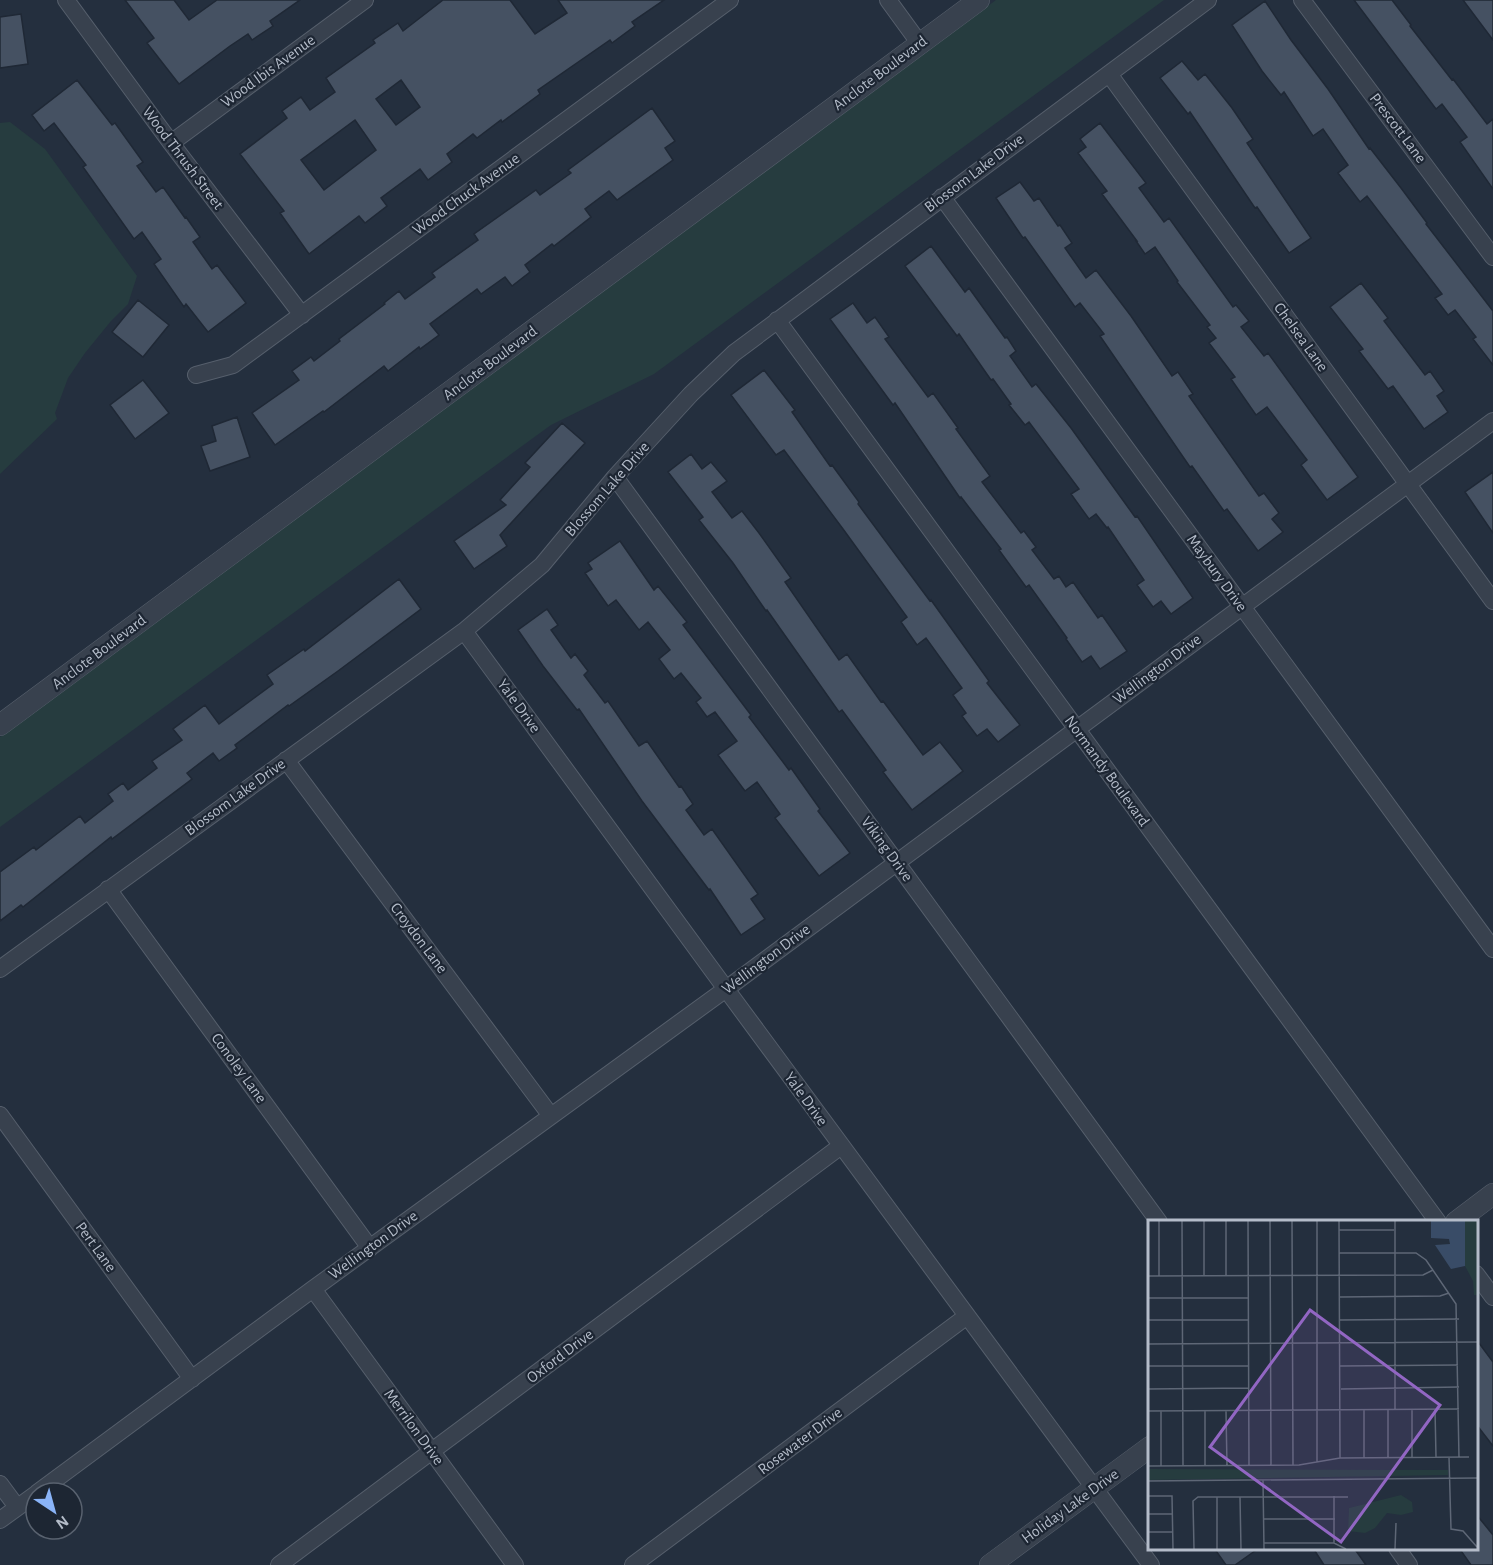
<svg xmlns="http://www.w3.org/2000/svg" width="1493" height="1565" viewBox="0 0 1493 1565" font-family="'Alegreya Sans',sans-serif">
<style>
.green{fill:#263c3f}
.building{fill:#455162;stroke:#1f2835;stroke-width:1.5;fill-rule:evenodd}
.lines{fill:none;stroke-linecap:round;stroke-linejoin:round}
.minor-casing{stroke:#565f6c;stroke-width:18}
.tertiary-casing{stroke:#565f6c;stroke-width:22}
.minor{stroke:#38414e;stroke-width:16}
.tertiary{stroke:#38414e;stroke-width:21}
.labels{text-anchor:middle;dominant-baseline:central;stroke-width:4.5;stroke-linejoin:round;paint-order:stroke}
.street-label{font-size:16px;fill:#b4bcc9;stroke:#1d2633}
.inset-road{fill:none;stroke:#5e6776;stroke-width:1.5}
.view{fill:#9266c3;fill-opacity:0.15;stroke:#9266c3;stroke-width:3}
.inset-edge{fill:none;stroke:#b4bcc9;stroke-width:3}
</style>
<rect width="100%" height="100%" fill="#242f3e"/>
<path class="green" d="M996 0H1164L654 374 551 425 0 827V737Z
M10 122 45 149 137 276 128 304 111 321 85 353 68 378 55 413 57 419 0 474V123Z"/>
<path class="building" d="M125 0H174L189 20 217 0H300L270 21 273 26 252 40 248 34 230 46 179 84 147 43 154 38Z
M443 0H510L535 34 567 13 558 0H664L632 22 635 26 612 43 610 40 538 90 540 94 502 122 501 120 477 138 473 134 447 154 452 162 428 180 420 169 381 198 387 206 365 223 359 216 309 254 280 213 284 211 240 154 287 118 282 111 301 97 310 110 335 92 326 78 375 43 373 40 398 23 403 31ZM401 80 420 107 396 125 376 99ZM355 120 376 150 324 190 301 160Z
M1354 0H1392L1411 25 1410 26 1452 80 1453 79 1487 124 1493 119V189L1460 142 1467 137 1442 104 1436 109Z
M1463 0H1493V40Z
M1265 1 1291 40 1328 89 1369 149 1370 148 1401 188 1427 223 1426 224 1493 311V365L1473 339 1476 337 1455 310 1448 315 1435 298 1442 294 1367 196 1360 202 1338 173 1348 165 1323 129 1313 136 1284 92 1281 95 1262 71 1232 25Z
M21 14 28 64 0 68V17Z
M1182 61 1198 80 1205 74 1232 108 1253 139 1247 143 1311 238 1289 253 1257 207 1255 208 1190 112 1188 114 1160 78Z
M77 80 112 125 115 123 143 162 137 166 156 192 163 187 185 218 186 217 200 237 193 242 212 269 217 265 246 303 208 332 186 304 184 307 154 264 161 259 142 232 134 239 83 167 86 165 54 123 44 131 32 115Z
M652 108 675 141 665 148 673 160 617 200 609 191 585 209 591 217 554 246 552 244 525 265 530 272 512 286 505 277 481 294 477 289 430 324 439 335 420 349 419 347 388 371 384 366 324 412 323 411 275 445 252 413 299 380 292 371 311 357 314 361 340 341 339 339 385 304 384 303 399 291 405 299 435 277 432 273 478 240 474 234 536 190 540 195 571 173 568 170Z
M1100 123 1146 183 1139 188 1164 222 1169 218 1233 307 1236 305 1249 321 1241 327 1264 356 1268 353 1358 477 1327 500 1301 465 1307 460 1267 407 1256 415 1231 379 1235 377 1209 343 1216 338 1207 327 1210 325 1177 282 1178 281 1155 247 1145 254 1136 241H1137L1102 194 1107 191 1078 153 1086 147 1080 139Z
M1020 182 1034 201 1039 198 1058 226 1060 225 1072 243 1065 248 1086 278 1096 270 1131 316 1172 376 1178 372 1193 394 1189 396 1259 496 1264 493 1279 513 1272 519 1283 532 1258 551 1227 509 1224 511 1192 466 1190 467 1100 336 1104 334 1080 303 1075 307 1025 237 1023 238 996 198Z
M931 246 965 292 969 288 1005 338 1007 337 1016 351 1010 356 1032 387 1036 384 1071 428 1135 517 1137 516 1193 598 1171 614 1161 601 1153 607 1137 585 1144 580 1108 527 1107 528 1096 514 1089 519 1071 494 1079 489 1029 422 1025 425 1009 405 1011 404 993 379 991 380 959 334 957 336 905 266Z
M1361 283 1388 318 1384 321 1425 375 1430 371 1444 391 1437 396 1448 412 1424 429 1393 386 1388 389 1359 351 1363 349 1330 307Z
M138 300 169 325 143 357 112 332Z
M853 303 867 323 875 317 889 337 885 339 928 397 933 393 958 428 956 429 990 476 982 482 1021 533 1024 531 1036 547 1032 550 1054 579 1059 576 1066 587 1073 582 1098 618 1102 615 1127 651 1100 669 1091 656 1082 662 1066 639 1067 638 1029 585 1026 587 999 550 1001 549 961 497 960 498 895 403 893 405 830 319Z
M764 370 795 410 792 412 830 466 832 465 859 502 858 504 930 601 931 600 989 681 987 683 1020 725 998 742 987 729 977 736 962 716 966 713 953 695 962 688 926 638 917 645 901 622 907 617 843 529 784 450 776 455 731 395Z
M143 380 169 413 135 439 110 405Z
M237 417 250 457 210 471 201 446 216 441 212 426Z
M562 423 585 443 500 535 507 546 474 569 454 541 506 505 500 500 530 467 525 463Z
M691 454 702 469 711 462 727 481 712 492 732 518 742 511 759 533 791 578 785 582 839 660 847 654 881 702 883 701 923 755 940 742 963 771 912 810 883 772 886 770 842 710 839 712 767 610 766 611 733 563 699 520 703 517 668 472Z
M1493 472V533L1465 492Z
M620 541 654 590 658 586 687 622 683 625 751 715 749 717 789 770 791 768 820 809 818 811 850 853 819 876 775 818 780 814 757 782 745 791 718 755 737 741 715 712 707 717 696 702 701 698 681 673 674 679 659 659 670 650 648 622 639 630 616 600 608 606 585 573 592 569 588 563Z
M399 579 421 609 338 671 289 706 288 705 235 745 237 748 219 761 213 753 187 773 192 779 112 839 111 837 23 907 21 905 0 921V872L34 847 36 850 80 816 85 823 113 801 108 794 123 783 128 790 157 768 152 761 182 740 173 729 205 705 219 724 273 684 267 675 304 649 305 651Z
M547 609 558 625 551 630 571 658 575 654 588 671 584 675 605 703 608 701 639 746 647 741 679 787 681 786 693 804 686 810 704 835 712 829 758 894 751 899 765 919 741 935 710 889 709 890 642 801 579 709 577 710 543 666 518 630Z
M1476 1339 1493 1362V1446L1476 1424Z
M1476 1514 1493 1535V1565H1471L1459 1548H1476Z
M1214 1548H1259L1235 1565H1226Z
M1313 1548H1354L1366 1565H1324Z"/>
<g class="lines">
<g class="minor-casing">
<path id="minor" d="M66 0 171 143 302 315
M888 0 920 44
M1302 0 1493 257
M1109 74 1493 601
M171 143 365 0
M942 197 1493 949
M777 320 1438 1222
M196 375 233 365 730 0
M615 477 1159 1222
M464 631 726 989 1151 1565
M286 760 551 1116
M108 889 370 1248
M0 969 464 631 542 565 615 477 691 394 734 353 1208 0
M0 1115 192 1379
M1476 1274 1493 1297
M313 1289 515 1565
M0 1484 17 1507
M37 1493 313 1289 726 989 1493 421
M0 1520 36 1494
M1397 1548 1409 1565
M279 1565 841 1146
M633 1565 967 1316"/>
</g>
<g class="tertiary-casing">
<path id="tertiary" d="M0 725 979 0
M1456 1222 1493 1194
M990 1565 1150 1447"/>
</g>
<use href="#minor" class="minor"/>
<use href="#tertiary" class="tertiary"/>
</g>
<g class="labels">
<g class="street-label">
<text transform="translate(268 71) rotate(-36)">Wood Ibis Avenue</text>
<text transform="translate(880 73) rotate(-37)">Anclote Boulevard</text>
<text transform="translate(1398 128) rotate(53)">Prescott Lane</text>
<text transform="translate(183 158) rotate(53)">Wood Thrush Street</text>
<text transform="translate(974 173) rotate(-37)">Blossom Lake Drive</text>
<text transform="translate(466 194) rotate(-36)">Wood Chuck Avenue</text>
<text transform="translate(1301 337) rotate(54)">Chelsea Lane</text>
<text transform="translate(490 363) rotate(-37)">Anclote Boulevard</text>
<text transform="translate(607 489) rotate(-49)">Blossom Lake Drive</text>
<text transform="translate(1217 573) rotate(54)">Maybury Drive</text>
<text transform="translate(99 652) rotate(-37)">Anclote Boulevard</text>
<text transform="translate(1157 669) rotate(-37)">Wellington Drive</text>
<text transform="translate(519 706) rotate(54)">Yale Drive</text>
<text transform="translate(1107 771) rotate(54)">Normandy Boulevard</text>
<text transform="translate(235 797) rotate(-36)">Blossom Lake Drive</text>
<text transform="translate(887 849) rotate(54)">Viking Drive</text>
<text transform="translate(419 938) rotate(53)">Croydon Lane</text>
<text transform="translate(766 959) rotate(-37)">Wellington Drive</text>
<text transform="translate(239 1068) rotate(54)">Conoley Lane</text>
<text transform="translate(806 1099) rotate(54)">Yale Drive</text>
<text transform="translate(373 1245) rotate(-36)">Wellington Drive</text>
<text transform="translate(96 1247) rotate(54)">Pert Lane</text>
<text transform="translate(560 1356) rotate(-37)">Oxford Drive</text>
<text transform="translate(414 1427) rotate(54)">Merrilon Drive</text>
<text transform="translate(800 1441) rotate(-37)">Rosewater Drive</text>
<text transform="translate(1070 1506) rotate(-36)">Holiday Lake Drive</text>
</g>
</g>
<g transform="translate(1148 1220)">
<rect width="330" height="330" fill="#242f3e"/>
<path d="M317 1H330V75H326L325 61 317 46ZM0 249 300 250V255L0 260ZM253 275 264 282 265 292 253 295 239 293 227 308 217 313 200 311 201 288Z" fill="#263c3f"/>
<path d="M283 1H317V46L303 49 287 25 302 24 301 19 283 18Z" fill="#394c67"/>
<path class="inset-road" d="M11 1V56M34 1 35 246M78 1V56M100 1 101 245M122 1 123 245M144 1 145 245M169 1V242M191 1 192 238M247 1V190M191 10H246M191 33H268L278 40 308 84 311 238M0 56 275 55 285 50M56 56V1M192 77 292 76 301 73M0 78H100M0 100H100M191 100 311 99M0 124 330 122M0 146H100M192 146 310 145M0 169 100 168M193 169 311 167M264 189V238M287 189 288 237M216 190V238M240 190V238M0 191 311 189M13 191V246M78 191 79 246M301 237 303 309 315 311 329 327M0 246 151 245 192 238 321 237M57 246V191M115 260 116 329M0 261 330 258M0 276H24L25 329M69 277V329M92 277 93 329M0 294H25M116 299H187M0 312H25M116 323H186L198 329M186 323V276M46 329 45 281 50 277H200M247 329 248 303"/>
<path class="view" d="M162 90 292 185 193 322 62 227Z"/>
<rect width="330" height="330" class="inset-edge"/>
</g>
<g transform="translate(54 1511) rotate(144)"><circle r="28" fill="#1d2633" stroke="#59626f" stroke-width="1.5"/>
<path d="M0-4.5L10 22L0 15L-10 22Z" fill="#8ab4f8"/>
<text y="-9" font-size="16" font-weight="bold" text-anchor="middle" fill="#b4bcc9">N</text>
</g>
</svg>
